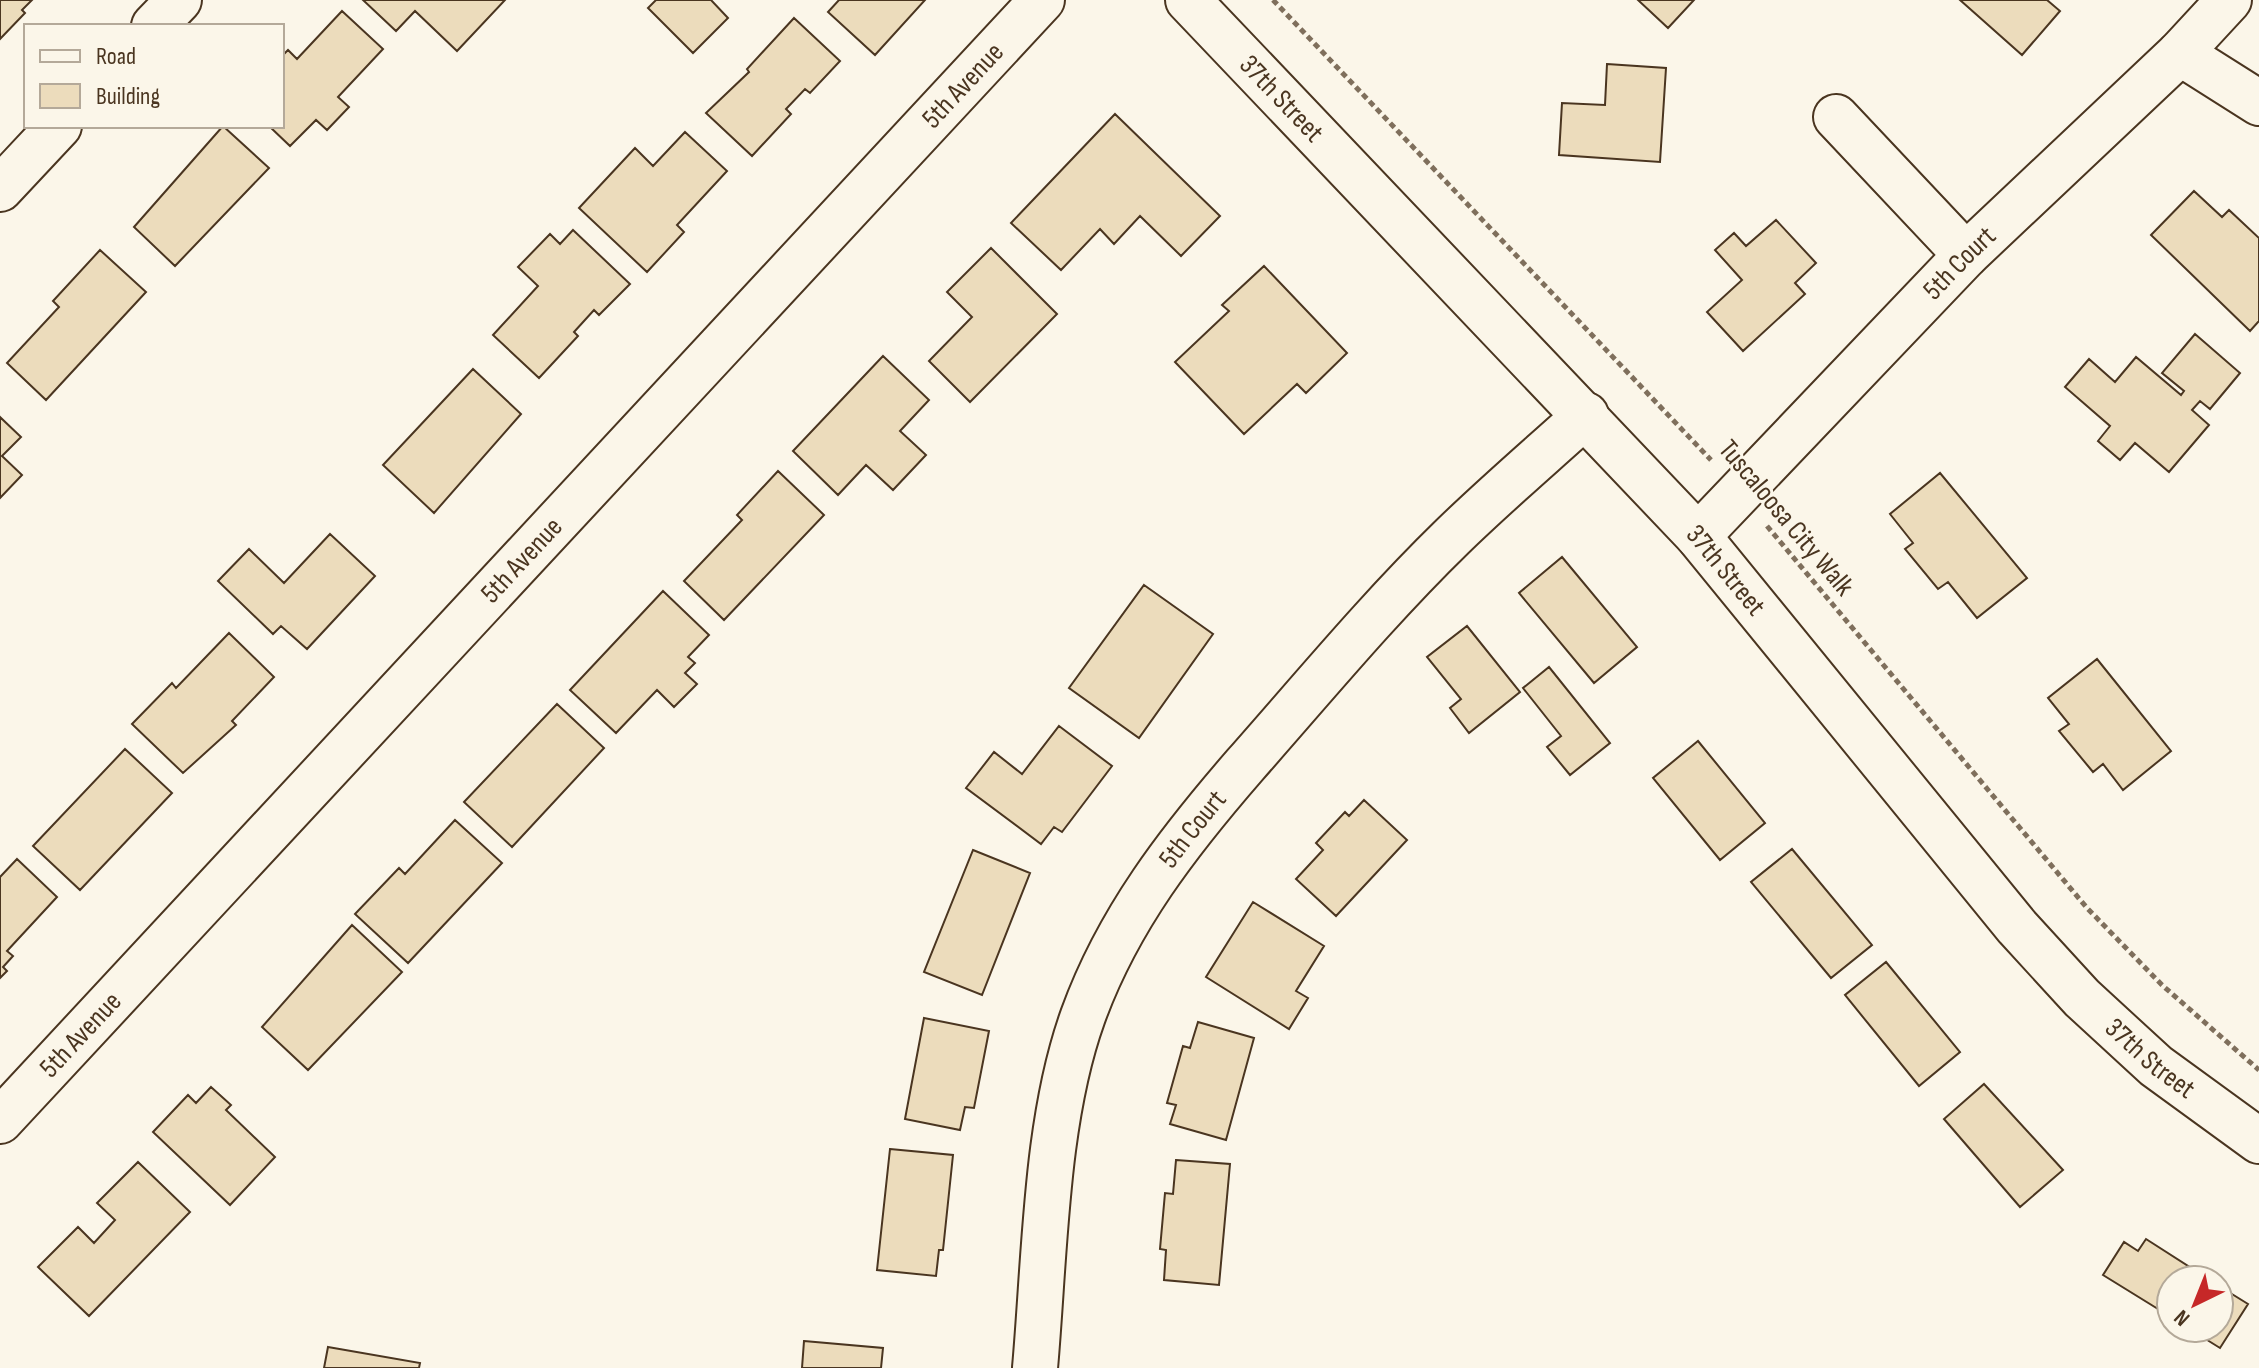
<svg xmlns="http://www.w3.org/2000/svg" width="2259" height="1368" viewBox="0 0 2259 1368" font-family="'Sofia Sans Condensed',sans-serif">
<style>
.building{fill:#ecdcbc;stroke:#4a3520;stroke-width:2}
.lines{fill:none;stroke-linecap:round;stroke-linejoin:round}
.minor-casing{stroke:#4a3520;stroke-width:48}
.path{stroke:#7f6f5c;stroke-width:5;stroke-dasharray:6 4;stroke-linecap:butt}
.minor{stroke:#fbf6e9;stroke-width:44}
.labels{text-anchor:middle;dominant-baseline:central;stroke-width:6;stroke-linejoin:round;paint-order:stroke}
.street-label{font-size:28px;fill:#4a3520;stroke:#fbf6e9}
</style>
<rect width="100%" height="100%" fill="#fbf6e9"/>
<path class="building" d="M0 0H32L22 10 25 13 0 39Z
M363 0H505L457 51 415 11 396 31Z
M656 0H711L728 18 693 53 648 8Z
M839 0H925L875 55 828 12Z
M1638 0H1694L1668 28Z
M1960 0H2047L2060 11 2022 55Z
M342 11 383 49 338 97 349 107 327 130 316 120 290 146 269 126H282V56L288 50 297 59Z
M794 18 840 61 810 93 805 89 786 109 791 114 752 156 706 113 749 72 747 69Z
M1607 64 1666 68 1660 162 1559 155 1562 103 1605 105Z
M1115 114 1220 216 1181 256 1140 216 1114 244 1100 229 1061 270 1011 223Z
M223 126 269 168 175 266 134 227Z
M685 132 727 171 677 225 684 232 647 272 579 208 635 148 653 166Z
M2194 191 2222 217 2229 210 2259 238V321L2250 331 2151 235Z
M1776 220 1816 263 1795 283 1805 294 1743 351 1707 312 1742 280 1715 250 1734 233 1746 246Z
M573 230 630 284 599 315 594 310 574 332 578 336 539 378 493 335 538 286 518 267 550 234 560 244Z
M991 248 1057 314 970 402 929 361 972 317 947 292Z
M100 250 146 292 46 400 7 363 59 307 53 301Z
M1264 266 1347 353 1306 393 1297 384 1244 434 1175 362 1229 311 1222 305Z
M2195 334 2240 373 2210 409 2200 401 2192 410 2209 425 2169 472 2135 443 2120 460 2098 441 2110 426 2065 387 2089 359 2115 382 2136 357 2181 395 2184 391 2162 373Z
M883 356 929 400 900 431 926 455 893 490 866 465 838 495 793 451Z
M473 369 521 414 434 513 383 465Z
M0 417 21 437 2 456 22 475 0 498Z
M778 471 824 515 724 620 684 581 742 520 737 515Z
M1940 473 2027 578 1977 618 1948 582 1938 589 1905 549 1913 543 1890 514Z
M330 534 375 576 307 649 281 626 273 634 218 581 249 549 284 583Z
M1562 557 1637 647 1594 683 1519 593Z
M1144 585 1213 634 1139 738 1069 688Z
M663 591 709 635 688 657 695 663 685 673 697 684 674 707 657 690 616 733 570 690Z
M1467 626 1520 692 1469 733 1450 708 1461 699 1427 657Z
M229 633 274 677 232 721 236 725 183 773 132 724 172 683 176 688Z
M2097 659 2171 751 2123 790 2103 764 2093 772 2059 731 2069 724 2048 698Z
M1549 667 1610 743 1570 775 1547 747 1561 736 1523 688Z
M557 704 604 748 512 847 464 802Z
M1059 726 1112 766 1062 832 1054 827 1041 844 966 788 994 752 1022 774Z
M1698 741 1765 823 1720 860 1653 778Z
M125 749 172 793 80 890 33 846Z
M1364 800 1407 840 1336 916 1296 879 1323 850 1316 843 1345 812 1349 816Z
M455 820 502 863 408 963 355 914 399 868 405 874Z
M1792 849 1872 945 1831 978 1751 882Z
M973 850 1030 873 982 995 924 972Z
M17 859 57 897 7 951 13 956 3 967 7 971 0 978V877Z
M1253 902 1324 946 1296 991 1308 998 1289 1029 1206 977Z
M352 925 402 972 308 1070 262 1027Z
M1886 962 1960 1052 1919 1086 1845 995Z
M924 1018 989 1031 974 1108 965 1107 960 1130 905 1119Z
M1198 1022 1254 1038 1226 1140 1170 1124 1176 1105 1167 1103 1183 1046 1190 1048Z
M1984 1084 2063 1170 2020 1207 1944 1119Z
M211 1087 231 1105 226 1110 275 1157 230 1205 153 1132 188 1095 196 1103Z
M890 1149 953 1155 943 1250H939L936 1276 877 1270Z
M1176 1160 1230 1164 1219 1285 1164 1280 1166 1250 1160 1249 1165 1193 1173 1194Z
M138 1162 190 1212 89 1316 38 1267 78 1227 94 1243 115 1220 97 1203Z
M2146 1239 2210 1280H2171V1317L2103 1275 2124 1242 2138 1251Z
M2219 1286 2248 1304 2220 1348 2188 1328H2219Z
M804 1341 883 1348 881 1368H802Z
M328 1347 420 1363 419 1368H324Z"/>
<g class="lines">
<g class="minor-casing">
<g id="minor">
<path id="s1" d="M1188 0 1698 536 2017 927 2082 998 2156 1066 2259 1141"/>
<path d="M154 26 179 0"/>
<path d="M2180 53 2259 103"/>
<path d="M1836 117 1966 255"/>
<path d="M0 189 59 126"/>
<path id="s2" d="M1698 536 1966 255 2180 53 2229 0"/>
<path id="s3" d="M0 1121 1042 0"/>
<path id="s4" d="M1035 1368C1045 1256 1045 1121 1083 1016 1118 919 1179 841 1245 765 1313 688 1379 608 1452 537 1495 495 1542 455 1586 415"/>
</g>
</g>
<path class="path" d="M1273 0 1711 460
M1767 526 2087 908 2162 985 2259 1070"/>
<use href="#minor" class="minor"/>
</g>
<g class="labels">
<g class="street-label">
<text stroke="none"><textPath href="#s3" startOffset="1414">5th Avenue</textPath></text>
<text stroke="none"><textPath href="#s1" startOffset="136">37th Street</textPath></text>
<text stroke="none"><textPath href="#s2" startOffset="378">5th Court</textPath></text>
<text transform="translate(1786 518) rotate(50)">Tuscaloosa City Walk</text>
<text stroke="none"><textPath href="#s3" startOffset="766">5th Avenue</textPath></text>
<text stroke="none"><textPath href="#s1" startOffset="784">37th Street</textPath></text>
<text stroke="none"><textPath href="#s4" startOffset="574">5th Court</textPath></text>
<text stroke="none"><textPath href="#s3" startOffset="118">5th Avenue</textPath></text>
<text stroke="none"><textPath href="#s1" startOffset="1432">37th Street</textPath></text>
</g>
</g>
<rect x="24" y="24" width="260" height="104" fill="#fbf6e9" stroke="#b4a999" stroke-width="2"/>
<rect x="40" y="50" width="40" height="12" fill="#fbf6e9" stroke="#b4a999" stroke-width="2"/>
<text x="96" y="64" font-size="24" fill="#4a3520">Road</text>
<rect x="40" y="84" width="40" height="24" fill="#ecdcbc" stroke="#b4a999" stroke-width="2"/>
<text x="96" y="104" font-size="24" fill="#4a3520">Building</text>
<g transform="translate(2195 1304) rotate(223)"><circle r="38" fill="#fbf6e9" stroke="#b4a999" stroke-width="2"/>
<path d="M0-6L14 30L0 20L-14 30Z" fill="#c62828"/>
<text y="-12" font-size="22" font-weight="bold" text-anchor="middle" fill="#4a3520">N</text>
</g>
</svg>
